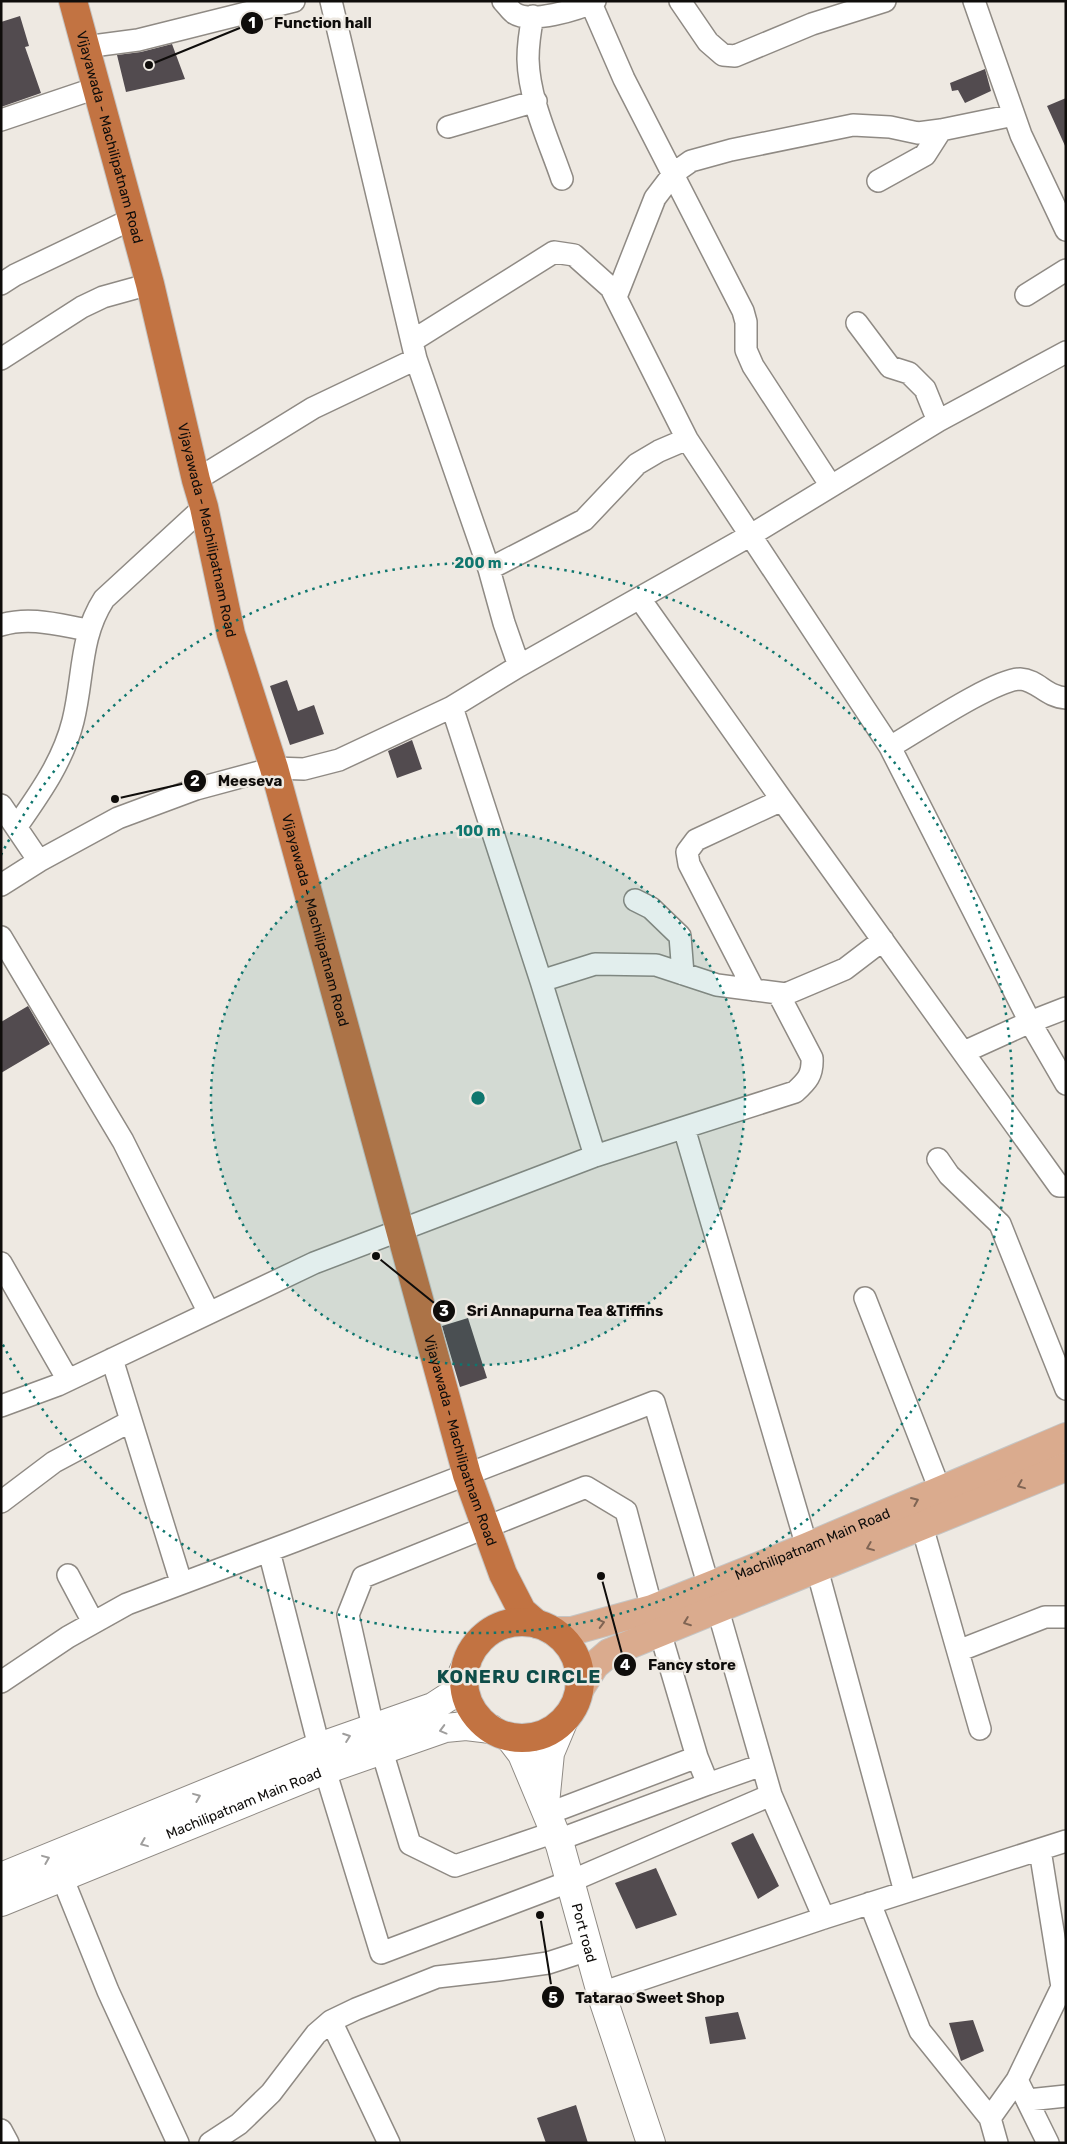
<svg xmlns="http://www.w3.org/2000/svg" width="1067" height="2144" viewBox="0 0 1067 2144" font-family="Rubik,sans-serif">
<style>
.building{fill:#524b4f}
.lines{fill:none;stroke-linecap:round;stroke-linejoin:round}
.street-casing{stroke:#8f8a84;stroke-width:24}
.secondary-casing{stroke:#8f8a84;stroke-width:30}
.primary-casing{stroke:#c5c5c4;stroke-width:30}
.highway-casing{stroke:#c5c5c4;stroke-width:30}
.street{stroke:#fff;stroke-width:21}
.secondary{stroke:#fff;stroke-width:28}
.primary{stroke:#daab8e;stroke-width:28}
.highway{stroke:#c27342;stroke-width:28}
.oneway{stroke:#7f6453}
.oneway2{stroke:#9f9e9d}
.ring{fill:none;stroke:#0f766e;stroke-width:2.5;stroke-dasharray:2.5 5}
.labels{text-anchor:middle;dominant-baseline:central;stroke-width:5;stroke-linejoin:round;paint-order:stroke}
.street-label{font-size:14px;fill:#0f0d0b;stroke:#eee9e2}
.district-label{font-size:19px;font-weight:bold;letter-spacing:1px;fill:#0e4c48;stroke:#eee9e2}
.centre{fill:#0f766e;stroke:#eee9e2;stroke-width:2.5}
.ring-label{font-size:15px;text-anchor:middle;font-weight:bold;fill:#0f766e;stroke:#eee9e2;stroke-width:5;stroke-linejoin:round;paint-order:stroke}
.leader{fill:none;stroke:#0f0d0b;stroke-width:2}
.callout-dot{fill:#0f0d0b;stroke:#eee9e2;stroke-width:2}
.mark-label{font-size:15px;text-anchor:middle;font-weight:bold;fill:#fff}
.callout-label{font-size:15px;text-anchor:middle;font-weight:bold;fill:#0f0d0b;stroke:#eee9e2;stroke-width:5;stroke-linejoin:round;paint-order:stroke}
</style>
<rect width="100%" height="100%" fill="#eee9e2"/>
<path class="building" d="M20 16 29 46 25 47 41 93 1 107V22Z
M172 44 185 79 126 92 117 55 141 52Z
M985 69 991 91 965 103 958 90 952 91 950 83Z
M1066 98V148L1047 106Z
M287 680 298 711 314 705 324 734 290 745 270 686Z
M412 740 422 769 397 778 388 751Z
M28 1006 50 1044 1 1073V1022Z
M468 1318 487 1378 460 1387 442 1326Z
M753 1833 779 1886 758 1899 731 1843Z
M656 1868 677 1915 636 1929 615 1883Z
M738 2012 746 2039 710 2044 705 2017Z
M973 2020 984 2051 961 2061 949 2023Z
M576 2105 588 2143H546L537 2118Z"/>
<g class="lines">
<g class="street-casing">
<path id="street" d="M331 1 416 359 489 569 504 623 519 666
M503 1C507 5 510 10 514 13 530 24 578 10 595 1
M590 1 624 79 743 311 746 322V350L753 366 831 486
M680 1 708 42 723 55 735 56 812 24 885 1
M974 1 1021 135 1066 230
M533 16C530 31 528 45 528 59 529 100 549 141 562 179
M85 47 138 40 294 1
M1 120 96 88
M448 127 536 101
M878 181 925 155 941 130
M1 284 15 275 132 219
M1026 295 1066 270
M616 297 655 198 674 173 691 161 731 150 853 125 890 127 918 133 941 130 1014 115
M857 323 890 367 909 373 925 389 938 421
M412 341 554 252 574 255 611 288 687 439 890 747 1030 1022 1066 1084
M1 359 82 307 103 297 150 284
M196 480 313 408 416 359
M489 569 584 520 637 464 659 451 687 439
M640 599 782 800 1059 1186H1066
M1 625C30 616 59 625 88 630
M452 707 541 981 595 1156 795 1092C807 1081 813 1075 812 1058L778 993
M890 747C916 732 995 679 1020 679 1038 680 1046 697 1066 698
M1 805 39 861
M17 826C40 793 63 761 73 721 84 677 79 638 104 599L204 507
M1 885 39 861 118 818 196 789 274 768 304 769 339 760 452 707 519 666 751 535 938 421 1066 352
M635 900 651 908 680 936 683 974
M1 937 123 1141 209 1313
M541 981 595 964 656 965 717 985 786 994 845 969 883 940
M754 990 689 864 687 852 696 840 782 800
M964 1052 1030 1022 1066 1008
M684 1128 807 1547
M938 1159 949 1175 1000 1224 1066 1389
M1 1263 68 1380
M865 1298 940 1490
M112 1359 181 1582
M1 1406 58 1385 314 1263 595 1156
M1 1502 54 1462 131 1421
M922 1526 980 1729
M269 1551 325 1770 381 1953 571 1881 771 1795
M817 1569 905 1892
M68 1575 93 1622
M718 1610 771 1795 824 1918
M958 1651 1045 1617H1066
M1 1682 68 1637 127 1604 295 1541 654 1402 709 1587
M373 1727 348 1615 363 1577 586 1487 626 1511 652 1609
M382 1751 410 1844 455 1866 555 1832
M708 1784 762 1765
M547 1814 697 1757
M558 1840 708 1784 697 1757 660 1632
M62 1877 108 1991 178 2143
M870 1903 920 2031 990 2118 997 2143
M601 1993 824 1918 1066 1841
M331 2021 389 2143
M1017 2080 1048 2143
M1028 2100 1066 2096
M990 2118 1017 2080 1062 1987 1040 1850
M1 2130 8 2143
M210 2143 239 2124 271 2093 316 2034 331 2021 356 2009 437 1977 498 1970 548 1963 588 1950"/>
</g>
<g class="secondary-casing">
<g id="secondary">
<path id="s1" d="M509 1737 522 1754 560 1845 601 1993 651 2143"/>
<path d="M545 1804 550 1753 563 1722"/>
<path d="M1 1877 319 1747 433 1707 453 1694 465 1668"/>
<path id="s2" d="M1 1902 325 1770 445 1728 466 1726 491 1729"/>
</g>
</g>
<g class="primary-casing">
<g id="primary">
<path id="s3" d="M553 1631H572L652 1609 807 1547 1066 1437"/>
<path d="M579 1690 595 1665 609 1653 1066 1467"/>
</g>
</g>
<g class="highway-casing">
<g id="highway">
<path id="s4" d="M73 1 150 284 196 480 204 507 231 634 274 768 467 1475 503 1574 522 1611 537 1624"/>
<circle cx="522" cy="1680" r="58"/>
</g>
</g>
<use href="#street" class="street"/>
<use href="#secondary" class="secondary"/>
<use href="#primary" class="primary"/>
<use href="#highway" class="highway"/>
</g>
<defs><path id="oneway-chevron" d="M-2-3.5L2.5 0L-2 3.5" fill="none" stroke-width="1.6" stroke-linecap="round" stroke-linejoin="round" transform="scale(1.25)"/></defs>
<g class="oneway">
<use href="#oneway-chevron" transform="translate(1021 1485) rotate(158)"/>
<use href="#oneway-chevron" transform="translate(915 1501) rotate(-23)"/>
<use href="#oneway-chevron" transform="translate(870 1547) rotate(158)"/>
<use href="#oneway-chevron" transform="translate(687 1622) rotate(159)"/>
<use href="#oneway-chevron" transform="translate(601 1623) rotate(-15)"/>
</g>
<g class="oneway2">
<use href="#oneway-chevron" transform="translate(443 1730) rotate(165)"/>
<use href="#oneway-chevron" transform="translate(347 1737) rotate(-20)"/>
<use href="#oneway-chevron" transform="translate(197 1797) rotate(-22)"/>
<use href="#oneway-chevron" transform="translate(144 1843) rotate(158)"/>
<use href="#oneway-chevron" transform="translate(46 1859) rotate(-22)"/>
</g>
<circle cx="478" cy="1098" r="267" fill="#0f766e" fill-opacity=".12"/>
<g class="ring">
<circle cx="478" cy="1098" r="267"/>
<path d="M1 855A535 535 0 1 1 1 1341"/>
</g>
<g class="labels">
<g class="street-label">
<text stroke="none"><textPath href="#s4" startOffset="141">Vijayawada - Machilipatnam Road</textPath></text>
<text stroke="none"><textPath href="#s4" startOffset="546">Vijayawada - Machilipatnam Road</textPath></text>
<text stroke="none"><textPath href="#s4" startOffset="951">Vijayawada - Machilipatnam Road</textPath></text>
<text stroke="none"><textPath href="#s4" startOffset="1491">Vijayawada - Machilipatnam Road</textPath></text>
<text stroke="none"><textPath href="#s3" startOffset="275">Machilipatnam Main Road</textPath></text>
<text stroke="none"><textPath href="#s2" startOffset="262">Machilipatnam Main Road</textPath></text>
<text stroke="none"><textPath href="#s1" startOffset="211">Port road</textPath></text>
</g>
<g class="district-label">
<text x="519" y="1676">KONERU CIRCLE</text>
</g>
</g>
<circle cx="478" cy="1098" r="8" class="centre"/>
<g class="ring-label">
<text x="478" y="568">200 m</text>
<text x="478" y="836">100 m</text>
</g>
<path class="leader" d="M149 65L252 23M115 799L195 781M376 1256L444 1311M601 1576L625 1665M540 1915L553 1997"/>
<g class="callout-dot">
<circle cx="149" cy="65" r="5"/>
<circle cx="115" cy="799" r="5"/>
<circle cx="376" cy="1256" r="5"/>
<circle cx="601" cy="1576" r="5"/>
<circle cx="540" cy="1915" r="5"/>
<circle cx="252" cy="23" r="12"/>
<circle cx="195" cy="781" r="12"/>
<circle cx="444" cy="1311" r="12"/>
<circle cx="625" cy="1665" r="12"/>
<circle cx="553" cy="1997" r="12"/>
</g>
<g class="mark-label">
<text x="252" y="28">1</text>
<text x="195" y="786">2</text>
<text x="444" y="1316">3</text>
<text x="625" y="1670">4</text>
<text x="553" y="2003">5</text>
</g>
<g class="callout-label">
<text x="323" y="28">Function hall</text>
<text x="250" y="786">Meeseva</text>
<text x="565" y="1316">Sri Annapurna Tea &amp;Tiffins</text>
<text x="692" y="1670">Fancy store</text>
<text x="650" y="2003">Tatarao Sweet Shop</text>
</g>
<rect width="1067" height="2144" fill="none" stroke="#0f0d0b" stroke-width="5"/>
</svg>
